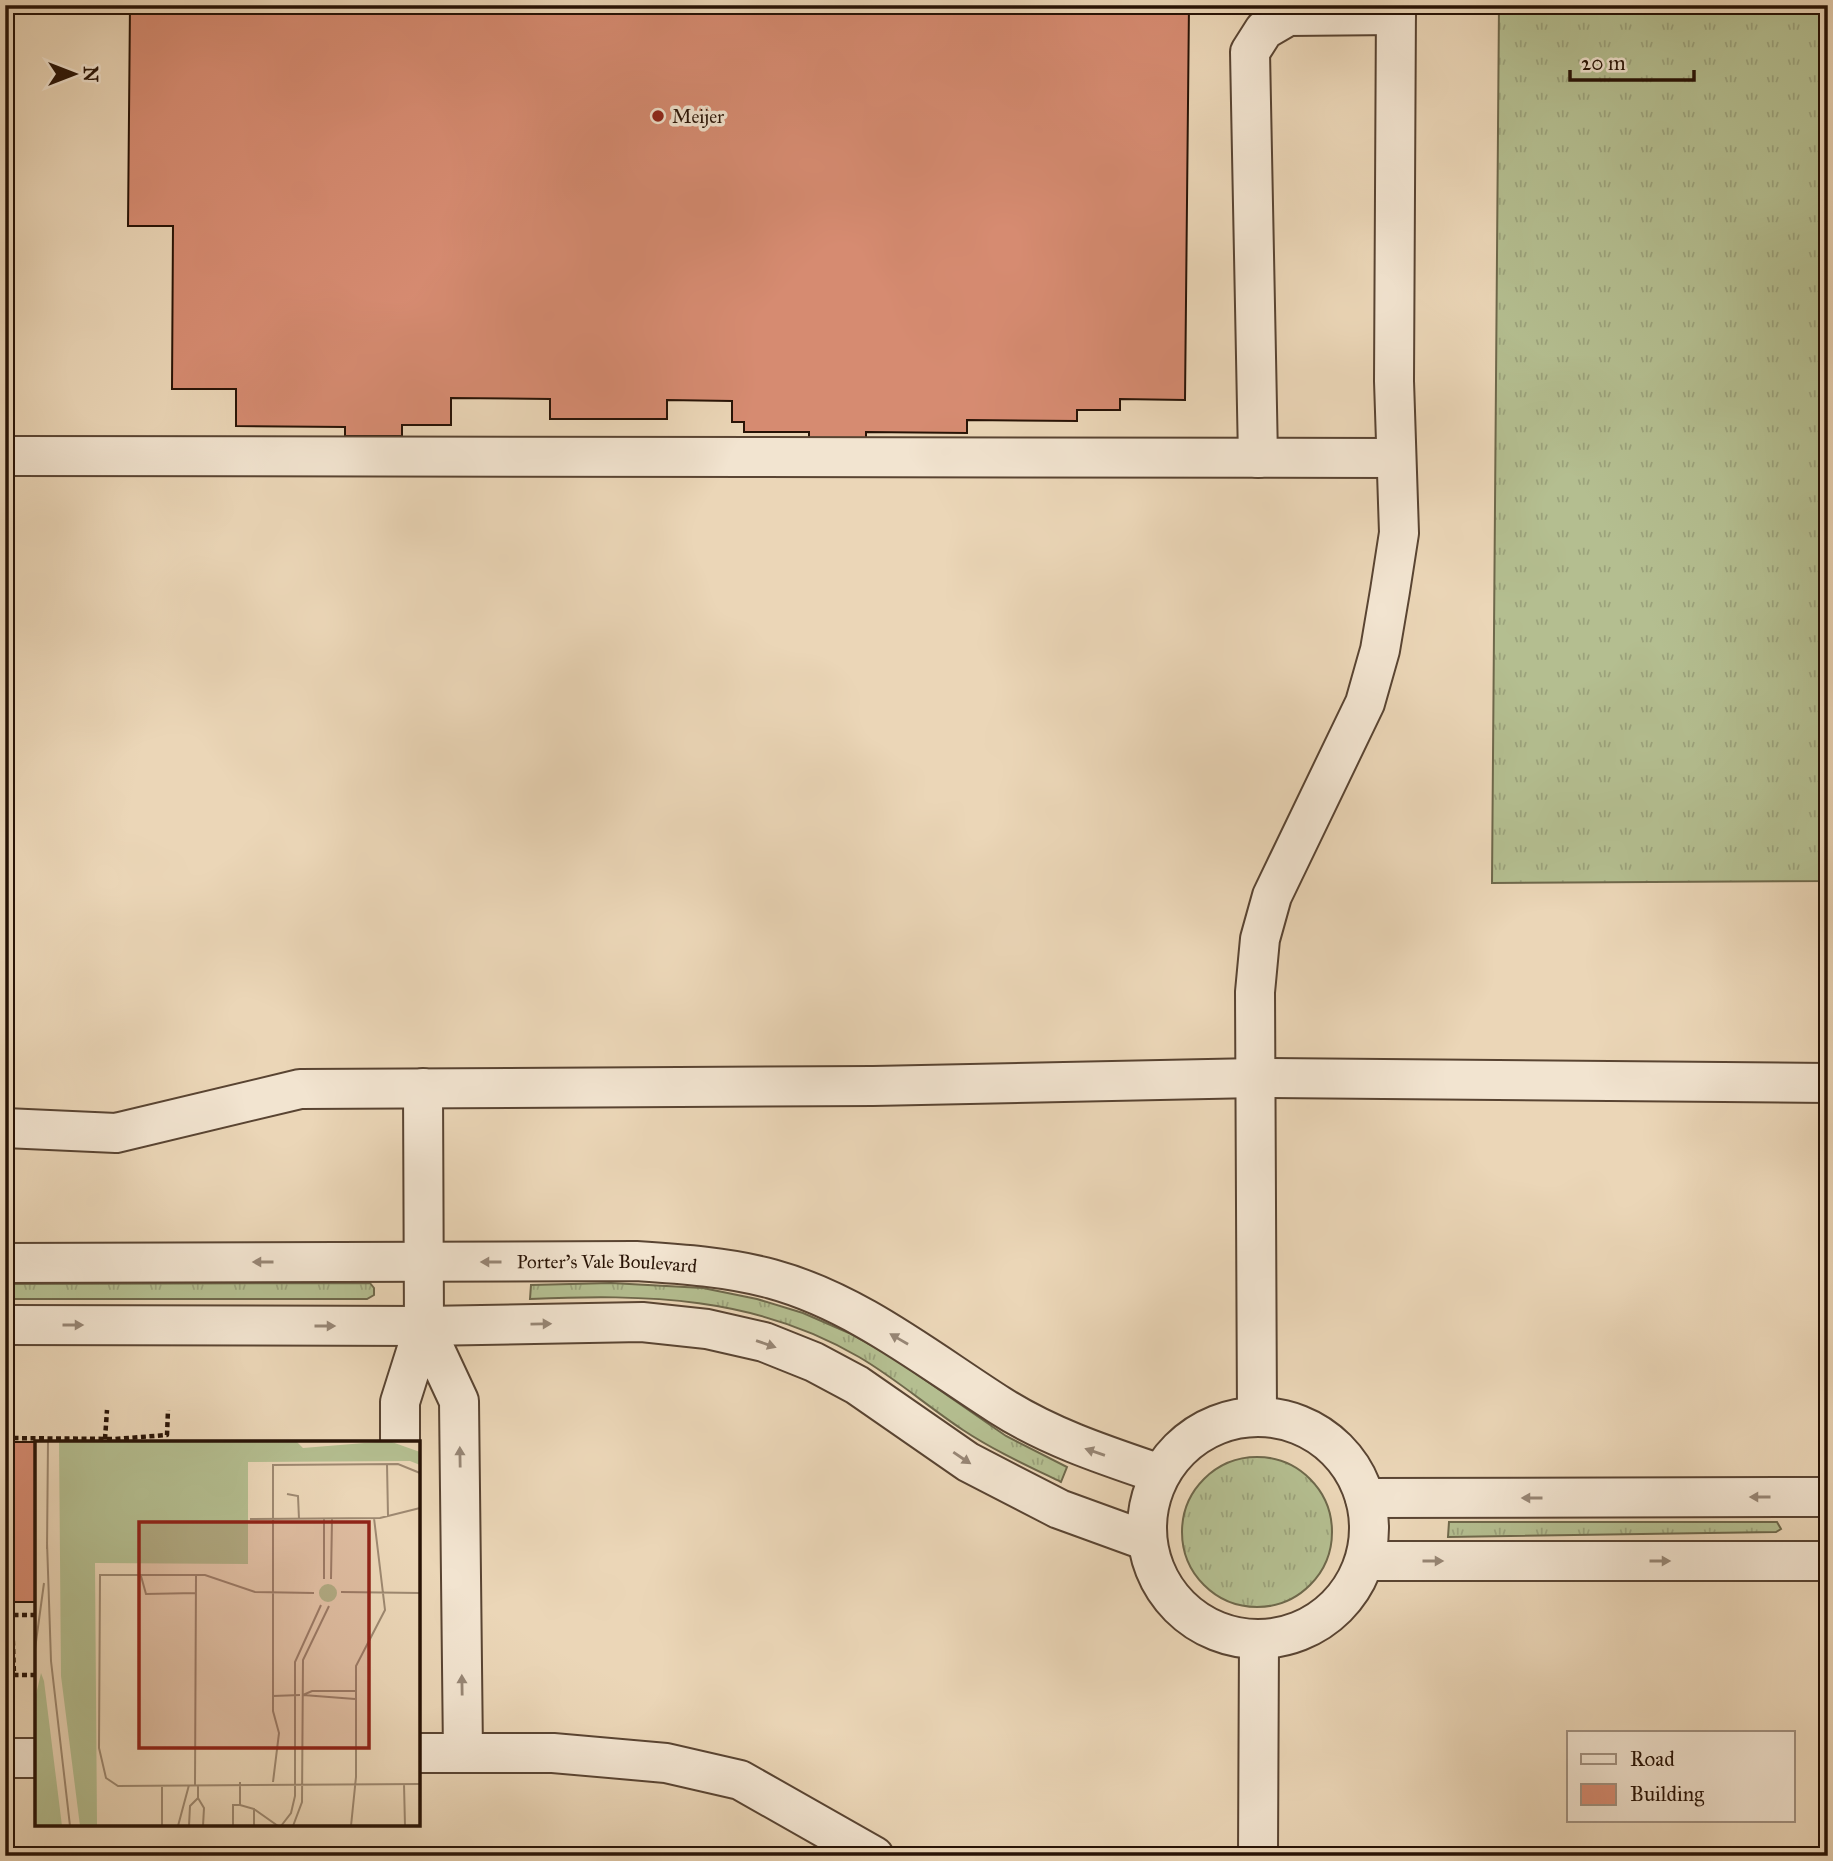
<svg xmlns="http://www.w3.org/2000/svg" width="1833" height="1861" viewBox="0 0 1833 1861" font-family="'IM FELL Great Primer',serif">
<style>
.grass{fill:url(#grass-tufts);stroke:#6e684b;stroke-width:2}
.building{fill:#d68b71;stroke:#281306;stroke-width:2}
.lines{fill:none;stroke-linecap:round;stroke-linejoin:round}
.minor-casing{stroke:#594432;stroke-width:42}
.path{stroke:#281306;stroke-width:4.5;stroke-dasharray:5 3.5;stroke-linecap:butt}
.minor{stroke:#f2e4d0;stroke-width:38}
.oneway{fill:#978675}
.poi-dot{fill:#8f2418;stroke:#f2e4d0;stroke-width:2.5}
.labels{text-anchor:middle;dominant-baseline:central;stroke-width:7;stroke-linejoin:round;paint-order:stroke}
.poi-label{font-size:19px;fill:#281306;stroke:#f2e4d0;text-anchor:start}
.street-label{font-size:19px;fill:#281306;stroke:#f2e4d0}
.inset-road{fill:none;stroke:#9d8870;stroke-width:2}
.view{fill:#8f2418;fill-opacity:0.15;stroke:#8f2418;stroke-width:3.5}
.inset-edge{fill:none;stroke:#281306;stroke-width:3.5}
</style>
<defs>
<pattern id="grass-tufts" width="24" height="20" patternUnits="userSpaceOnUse" patternTransform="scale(1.75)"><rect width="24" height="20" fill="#b4be90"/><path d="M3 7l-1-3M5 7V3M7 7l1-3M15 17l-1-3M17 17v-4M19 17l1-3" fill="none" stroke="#9ba27b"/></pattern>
</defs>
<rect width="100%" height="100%" fill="#ebd6b7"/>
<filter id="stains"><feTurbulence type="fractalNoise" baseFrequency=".00286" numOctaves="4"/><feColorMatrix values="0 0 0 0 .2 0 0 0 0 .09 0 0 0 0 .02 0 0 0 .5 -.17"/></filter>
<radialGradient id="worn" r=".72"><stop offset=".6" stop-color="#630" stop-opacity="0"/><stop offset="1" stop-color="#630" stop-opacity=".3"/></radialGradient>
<path class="grass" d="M1499 5H1828V881L1492 883Z
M370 1283 374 1288V1295L367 1299H5V1284Z
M611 1283 703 1288 757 1299 803 1313 849 1333 892 1357 1006 1436 1067 1467 1061 1482C1028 1466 993 1450 963 1430 927 1406 895 1378 859 1357 755 1296 646 1294 530 1299L531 1285Z
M1182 1532a75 75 0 1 1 150 0a75 75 0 1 1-150 0Z
M1449 1522H1777L1781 1529 1776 1532 1448 1537Z"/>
<path class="building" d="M130 5H1189L1185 400 1120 399V410H1077V421L967 420V433L866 432V444H809V432H744V422H732V401L667 400V419H550V399L451 398V425H402V436H345V427L236 426V389H172L173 226H128Z
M5 1442H103L37 1443V1602H5Z"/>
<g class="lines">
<g class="minor-casing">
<g id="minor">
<path d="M5 456 1396 458"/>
<path d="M1258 458 1250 52 1264 30 1288 16 1396 15"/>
<path d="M423 1088 424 1326"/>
<path d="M5 1128 116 1133 300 1089 873 1086 1256 1078 1828 1083"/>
<path id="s1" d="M5 1263 635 1261C681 1264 728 1267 772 1279 856 1302 927 1359 999 1405 1049 1437 1104 1455 1160 1474"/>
<path d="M5 1325 424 1326 642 1322 707 1329 764 1342 814 1362 857 1385 968 1462 1059 1509 1147 1541"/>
<path d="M1257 1416 1255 992 1260 939 1272 896 1365 703 1380 650 1390 591 1399 533 1394 381 1396 5"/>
<circle cx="1258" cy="1528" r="111"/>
<path d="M400 1443V1402L424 1326 459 1401 463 1753"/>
<path d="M1365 1498 1828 1497"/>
<path d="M1365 1561H1828"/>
<path d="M418 1753H553L666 1763 740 1780 874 1856"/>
<path d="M5 1758H37"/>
<path d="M1258 1856 1259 1640"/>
</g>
</g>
<path class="path" d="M5 1438 115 1439 167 1435 168 1410
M105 1439 107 1410
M5 1615H37
M12 1615 14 1675
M5 1675H37"/>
<use href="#minor" class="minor"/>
</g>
<defs><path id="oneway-solid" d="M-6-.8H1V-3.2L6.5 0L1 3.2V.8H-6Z" transform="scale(1.75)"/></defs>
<g class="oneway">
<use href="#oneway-solid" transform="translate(263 1262) rotate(180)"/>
<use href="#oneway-solid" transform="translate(491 1262) rotate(180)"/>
<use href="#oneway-solid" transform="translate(541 1324) rotate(-1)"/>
<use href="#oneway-solid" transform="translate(73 1325)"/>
<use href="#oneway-solid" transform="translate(325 1326)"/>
<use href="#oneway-solid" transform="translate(899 1339) rotate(-150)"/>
<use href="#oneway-solid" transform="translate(766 1344) rotate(19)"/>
<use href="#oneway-solid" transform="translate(1095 1452) rotate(-161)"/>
<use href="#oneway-solid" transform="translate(460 1457) rotate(-91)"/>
<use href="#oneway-solid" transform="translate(962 1458) rotate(34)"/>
<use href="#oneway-solid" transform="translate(1760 1497) rotate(180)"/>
<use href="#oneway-solid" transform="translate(1532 1498) rotate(180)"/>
<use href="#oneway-solid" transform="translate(1433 1561)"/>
<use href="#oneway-solid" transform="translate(1660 1561)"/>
<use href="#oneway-solid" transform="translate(462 1685) rotate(-91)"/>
</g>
<circle class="poi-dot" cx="658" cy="116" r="7"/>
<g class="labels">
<g class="poi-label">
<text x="672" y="116">Meijer</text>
</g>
<g class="street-label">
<text stroke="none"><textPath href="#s1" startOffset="602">Porter's Vale Boulevard</textPath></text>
</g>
</g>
<g transform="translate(35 1441)">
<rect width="385" height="385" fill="#ebd6b7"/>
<path d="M24 0H261L268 7 354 0 385 11V24L375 20 213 21V123L60 122 62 385H45L26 235ZM284 152a9 9 0 1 1 18 0a9 9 0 1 1-18 0ZM6 232 9 240 27 385H0V258Z" fill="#b4be90"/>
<path class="inset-road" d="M352 23 353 75M252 53 263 55 264 78M215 78 345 77 385 67M289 78V138M12 101 16 220 35 385M12 108 13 0M106 135 111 153 161 152M296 138 297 78M306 151 385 152M279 152 220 151 170 134H65L64 307 71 337 83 345 385 343M0 208 9 142M320 250H277L268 254 320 258M238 255 265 254M205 341V364M238 341 244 292 238 270V24L363 23 385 32M369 343 370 385M160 344 161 135M127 345V385M163 357 169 367 168 385M219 368 243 385M143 385 154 344M154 385 155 365 163 357V344M198 385V364H205L219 368V385M246 385 256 372 260 355V221L286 164M258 385 267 361 268 219 294 165M316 385 321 336V225L350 169 339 77"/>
<path class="view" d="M104 81H334V307H104Z"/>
<rect width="385" height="385" class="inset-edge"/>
</g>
<rect width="1833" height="1861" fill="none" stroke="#ebd6b7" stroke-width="28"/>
<rect x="7" y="7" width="1819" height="1847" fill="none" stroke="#281306" stroke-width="3.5"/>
<rect x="14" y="14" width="1805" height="1833" fill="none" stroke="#281306" stroke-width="2"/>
<rect x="1567" y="1731" width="228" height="91" fill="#f2e4d0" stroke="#a1907f" stroke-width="2"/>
<rect x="1581" y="1754" width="35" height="10" fill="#f2e4d0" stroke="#a1907f" stroke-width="2"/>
<text x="1630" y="1766" font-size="21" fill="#281306">Road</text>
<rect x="1581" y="1784" width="35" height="21" fill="#d68b71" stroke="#a1907f" stroke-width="2"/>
<text x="1630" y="1801" font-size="21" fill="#281306">Building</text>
<g transform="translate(74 74) rotate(90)" stroke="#f2e4d0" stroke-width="5" paint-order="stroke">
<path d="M0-5L12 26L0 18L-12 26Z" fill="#281306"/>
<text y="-10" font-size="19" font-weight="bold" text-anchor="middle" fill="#281306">N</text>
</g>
<path d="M1570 70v10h124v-10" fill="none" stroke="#281306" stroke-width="3.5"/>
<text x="1581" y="70" font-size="21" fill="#281306" stroke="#f2e4d0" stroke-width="5" paint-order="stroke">20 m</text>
<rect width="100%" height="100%" filter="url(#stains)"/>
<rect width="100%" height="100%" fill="url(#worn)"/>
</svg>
